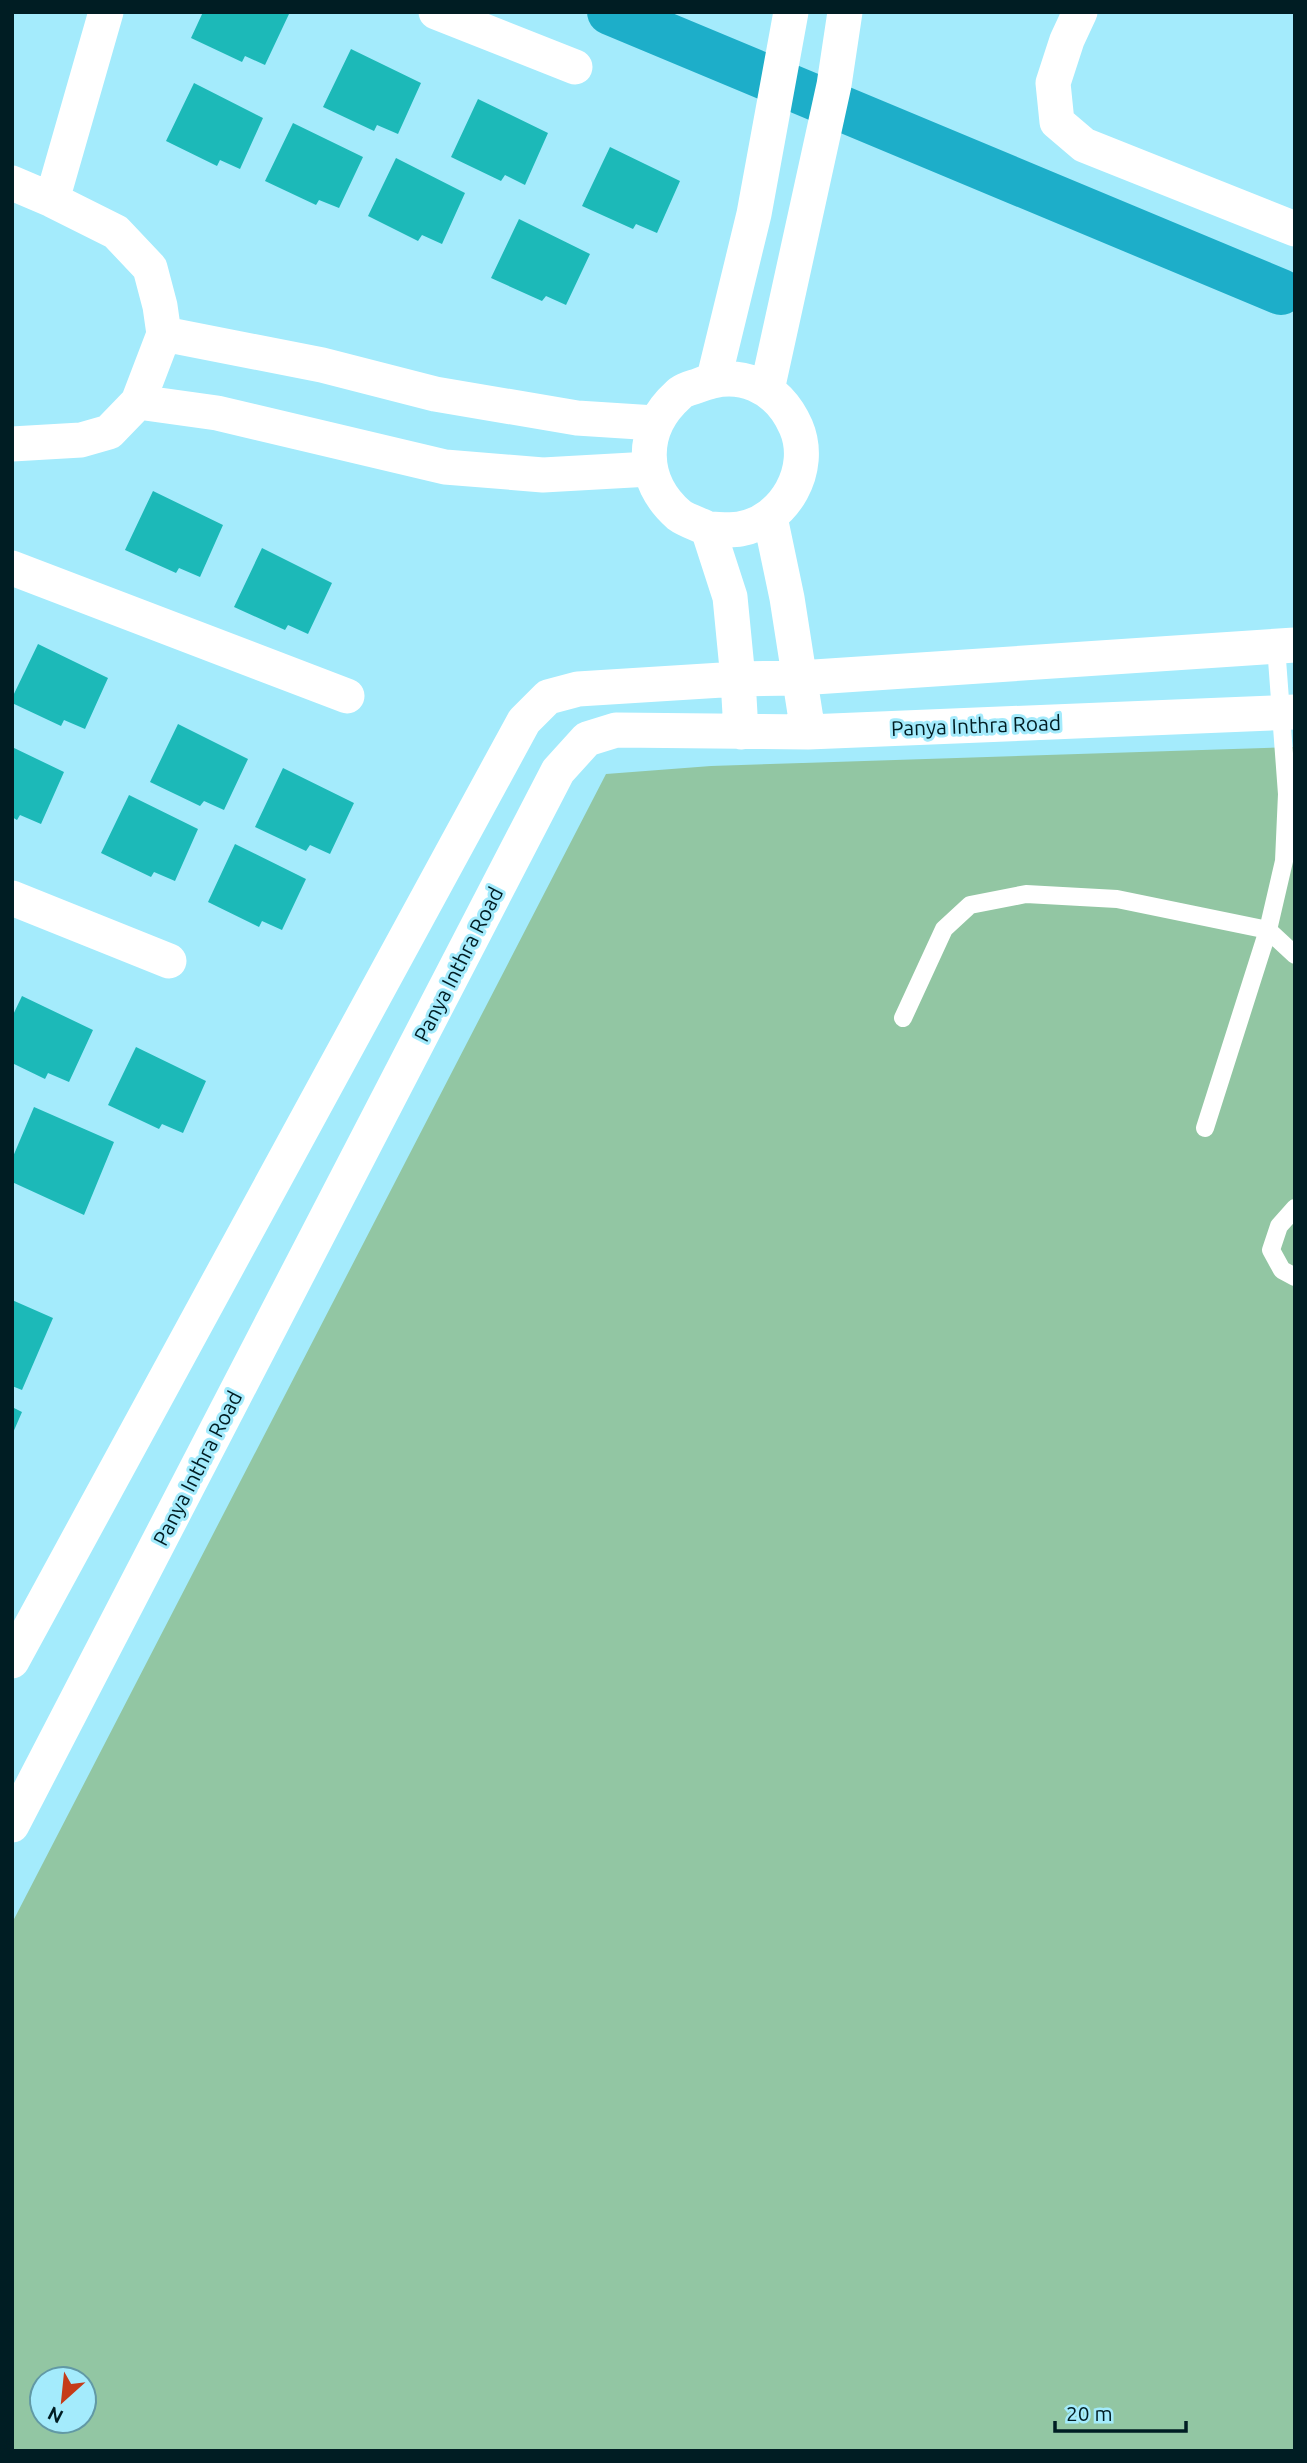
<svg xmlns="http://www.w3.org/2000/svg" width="1307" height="2463" viewBox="0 0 1307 2463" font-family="Ubuntu,sans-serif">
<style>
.green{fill:#92c6a3;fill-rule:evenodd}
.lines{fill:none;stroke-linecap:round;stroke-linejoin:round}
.canal{stroke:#1daec9;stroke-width:46}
.building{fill:#1cb9b8}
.lane{stroke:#fff;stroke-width:18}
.street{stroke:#fff;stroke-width:35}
.labels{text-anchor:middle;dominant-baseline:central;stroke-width:6;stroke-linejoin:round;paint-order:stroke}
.street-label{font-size:21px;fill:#001d23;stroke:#a4ebfc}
</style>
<rect width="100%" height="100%" fill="#a4ebfc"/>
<path class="green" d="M1295 747V2451H12V1923L606 774 711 766ZM42 2379H84V2421H42Z"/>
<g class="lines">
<path class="canal" d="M610 12 1281 292"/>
</g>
<path class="building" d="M203 12H286L289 14 265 65 245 56 242 62 191 38Z
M351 49 421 83 398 134 377 125 374 131 323 107Z
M194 83 263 118 240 169 220 160 217 166 166 141Z
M478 99 548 133 525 185 505 175 501 181 451 157Z
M293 123 363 157 339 208 319 200 316 205 265 181Z
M610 147 680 181 657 233 636 224 633 229 582 206Z
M396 158 465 193 442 244 422 235 418 241 368 216Z
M519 219 590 254 566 305 546 296 542 301 491 278Z
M153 491 223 525 200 577 179 568 176 573 125 550Z
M262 548 332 583 308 634 288 625 285 630 234 607Z
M38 644 108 678 85 729 64 720 61 726 12 703V698Z
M178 724 248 759 224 810 204 801 200 806 150 782Z
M12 747 64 772 41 824 20 815 17 820 12 817Z
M283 768 354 803 330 854 310 845 306 851 255 827Z
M129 795 198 829 175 881 154 872 151 877 101 853Z
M235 844 306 879 282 930 262 921 259 927 208 902Z
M22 996 93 1030 69 1082 48 1073 45 1079 12 1063V1017Z
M136 1047 206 1081 183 1133 162 1124 159 1129 108 1105Z
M34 1107 114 1142 84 1215 12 1182V1159Z
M12 1300 53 1318 22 1390 12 1386Z
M12 1407 22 1412 12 1435Z"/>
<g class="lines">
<path class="lane" d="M903 1018 944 929 970 905 1026 894 1117 899 1268 930 1295 955
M1205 1128 1268 930 1284 861 1287 794 1276 646
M1295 1208 1279 1226 1271 1250 1282 1270 1295 1277"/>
<path class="street" d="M436 12 575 67
M1080 12 1067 40 1053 83 1057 122 1084 145 1295 229
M12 183 52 200 116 232 150 268 160 306 164 334 138 402 109 432 81 440 12 444
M52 200 106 12
M164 334 322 365 435 394 577 418 655 423
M714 378 754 214 791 12
M767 390 834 85 845 12
M138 402 217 413 445 467 543 475 650 469
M770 517 787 598 808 732
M708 529C718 529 730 531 740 529 785 521 814 469 796 427 778 386 739 368 697 386 691 388 682 390 678 395 639 430 640 481 679 515 687 521 699 524 708 529L730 597 738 679 741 732
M12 568 347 696
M12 898 169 961
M12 1661 524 721 548 697 578 689 738 679 799 678 1295 645
M12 1825 558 771 587 739 616 730 808 732 1295 712"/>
</g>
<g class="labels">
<g class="street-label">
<text transform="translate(976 725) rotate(-2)">Panya Inthra Road</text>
<text transform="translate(458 964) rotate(-63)">Panya Inthra Road</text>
<text transform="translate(197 1468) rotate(-63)">Panya Inthra Road</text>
</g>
</g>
<rect width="1307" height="2463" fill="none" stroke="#001d23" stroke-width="28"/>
<g transform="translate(63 2400) rotate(207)"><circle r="33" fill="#a4ebfc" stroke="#6299a5" stroke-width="2"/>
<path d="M0-5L12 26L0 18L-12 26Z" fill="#c53b18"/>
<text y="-10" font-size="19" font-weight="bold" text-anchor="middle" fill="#001d23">N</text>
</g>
<path d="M1055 2421v10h131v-10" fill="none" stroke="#001d23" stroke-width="3.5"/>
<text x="1066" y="2421" font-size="21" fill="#001d23" stroke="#a4ebfc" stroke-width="5" paint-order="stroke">20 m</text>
</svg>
